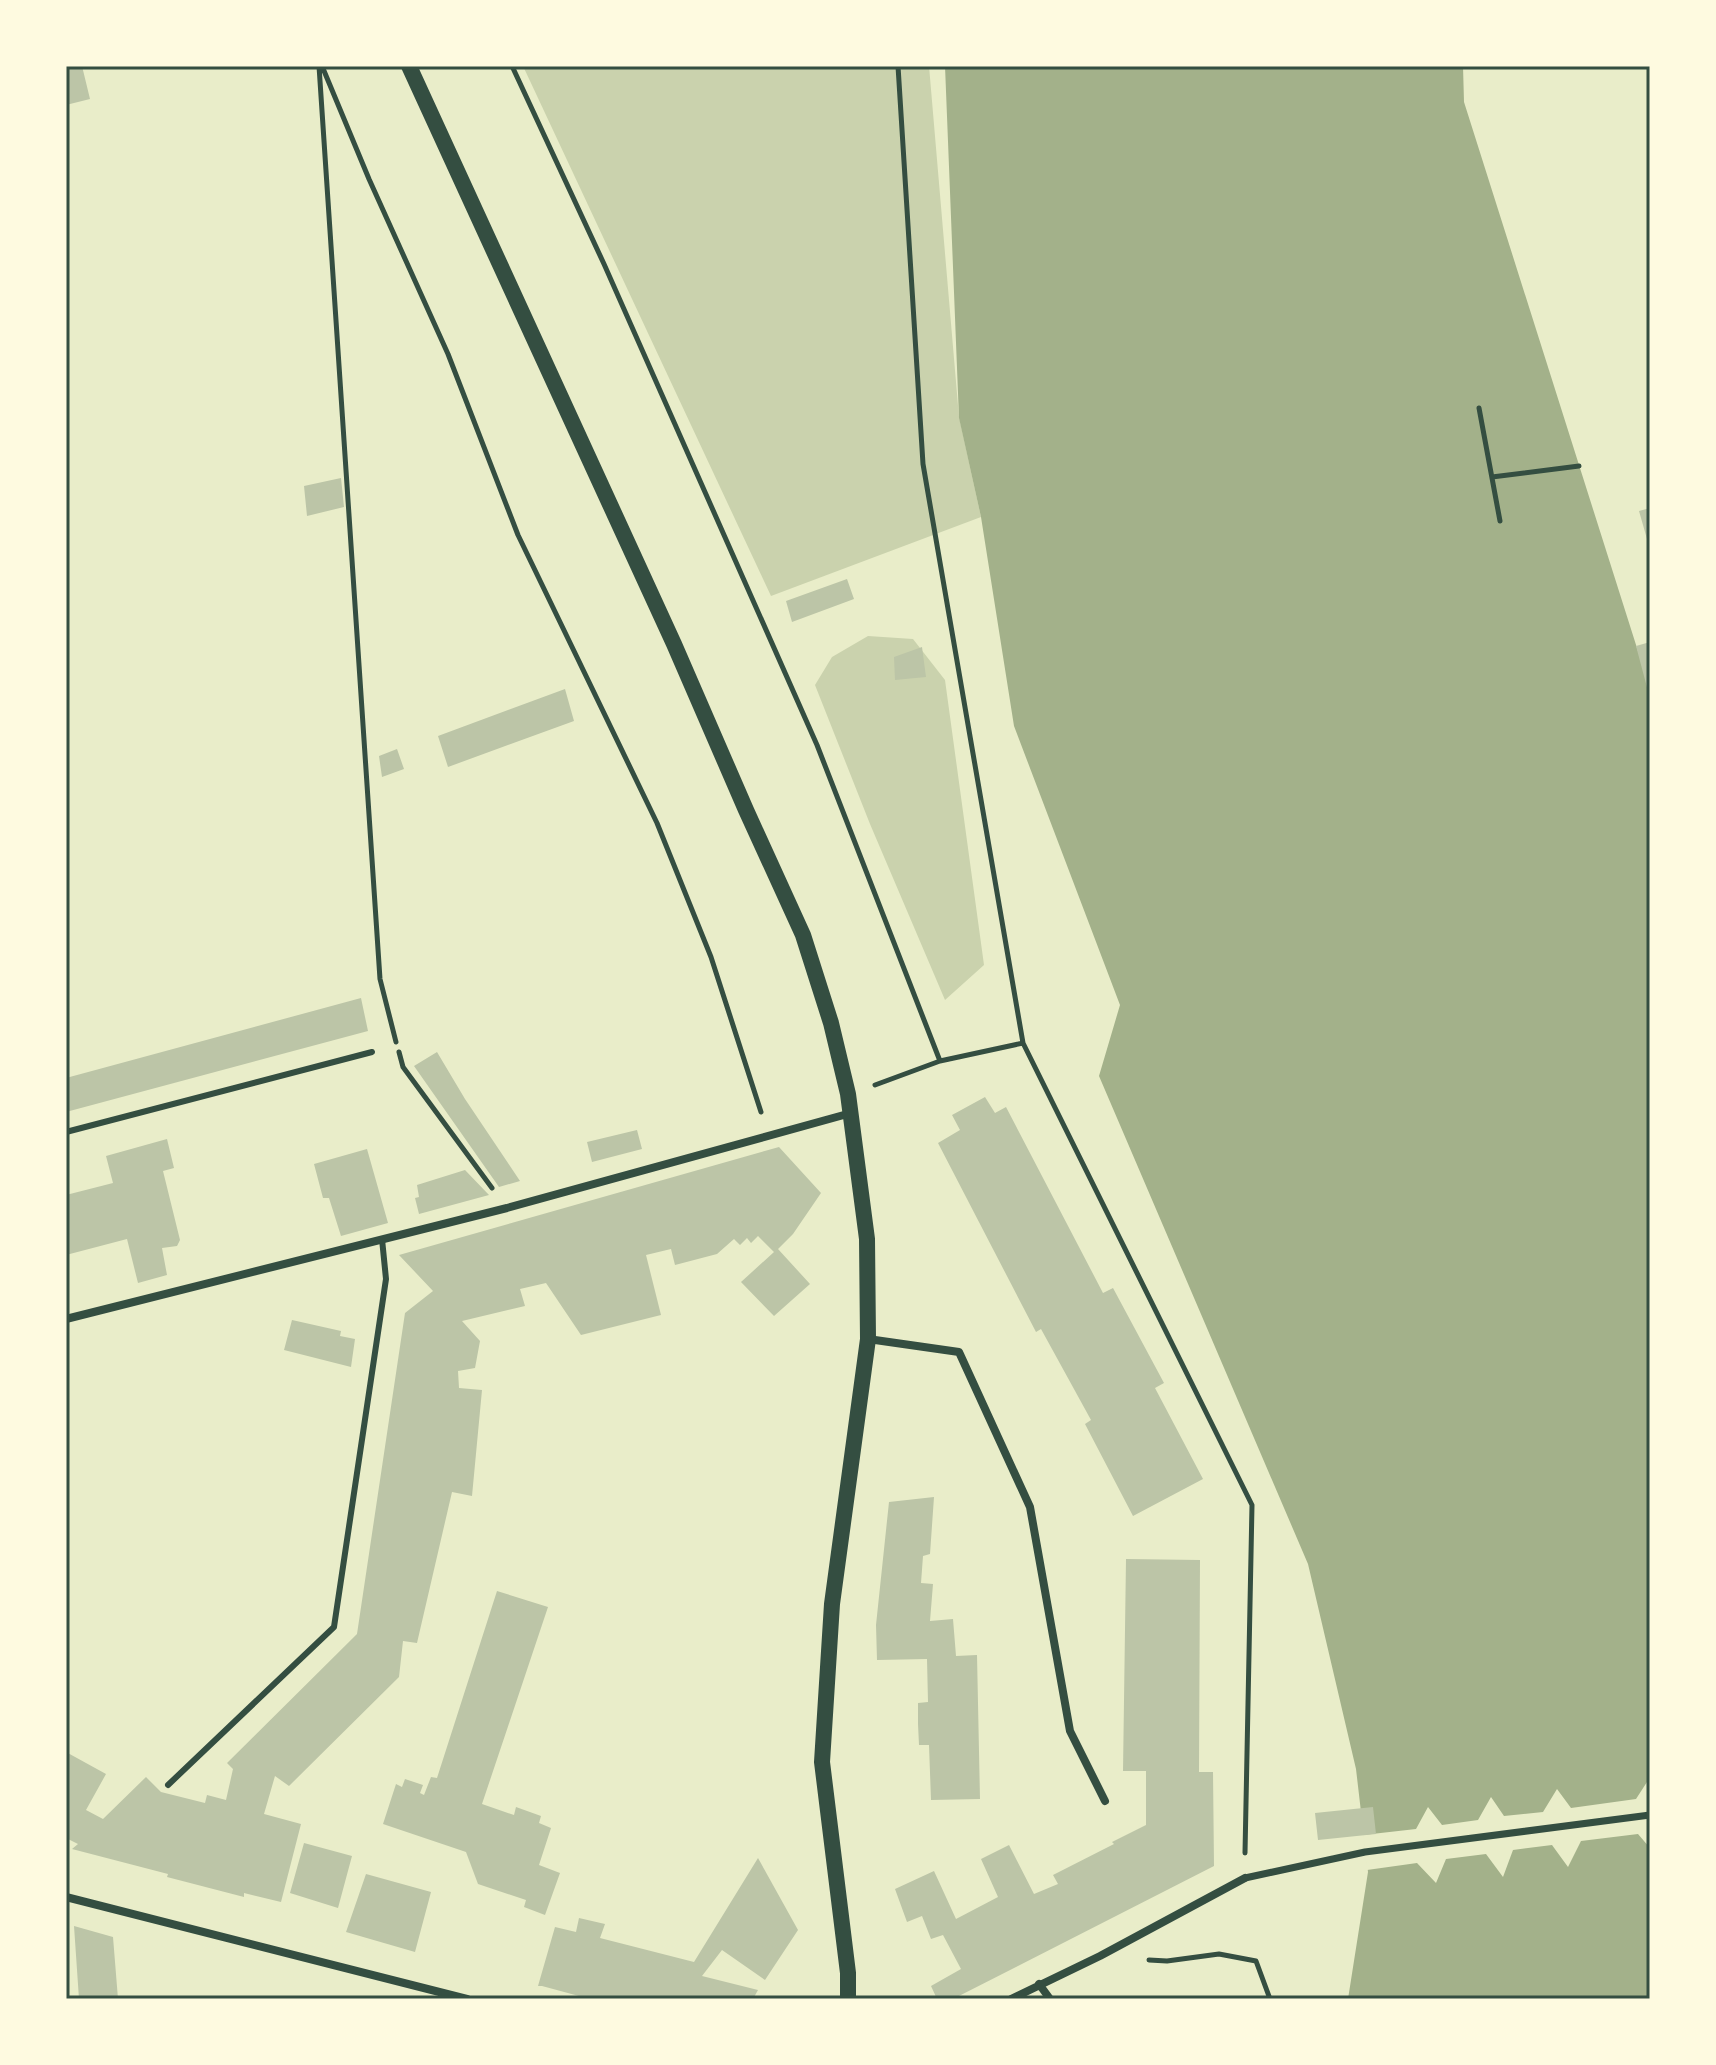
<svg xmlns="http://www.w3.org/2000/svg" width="1716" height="2065" viewBox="0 0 1716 2065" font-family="Poppins,sans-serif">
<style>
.green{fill:#cad2ad}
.water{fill:#a3b18a}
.pier{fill:#e9edc9}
.building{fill:#bcc5a7}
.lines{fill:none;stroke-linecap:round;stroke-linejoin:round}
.path{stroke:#344e41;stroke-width:5}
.service{stroke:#344e41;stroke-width:6}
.pedestrian{stroke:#344e41;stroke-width:7}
.minor{stroke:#344e41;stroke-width:8}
.secondary{stroke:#344e41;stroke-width:16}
.neatline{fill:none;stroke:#344e41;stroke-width:3}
</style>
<rect width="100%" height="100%" fill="#e9edc9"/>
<path class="green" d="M523 66H929L959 417 981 517 771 596Z
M868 636 913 639 945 680 984 965 945 1000 870 824 815 685 832 657Z"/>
<path class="water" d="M945 66H1463L1464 102 1650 689V1999H1348L1368 1872 1356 1769 1308 1564 1099 1076 1120 1005 1014 726 981 517 959 418Z"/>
<path class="pier" d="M1647 1782 1650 1784V1848L1638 1834 1581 1841 1568 1867 1552 1845 1513 1850 1503 1877 1486 1854 1446 1859 1436 1883 1417 1863 1367 1870 1363 1835 1416 1829 1428 1807 1442 1825 1478 1820 1491 1797 1504 1816 1543 1812 1557 1789 1571 1808 1636 1799Z"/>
<path class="building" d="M66 66H82L90 99 66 105Z
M341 478 344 507 307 516 304 486Z
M1650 508V546H1649L1639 511Z
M847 579 854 599 792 622 786 601Z
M1650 642V694L1649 695 1636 646Z
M922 647 926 677 895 680 894 657Z
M565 689 574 721 448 767 438 736Z
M397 749 404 769 382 777 379 756Z
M361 998 368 1031 66 1112V1078Z
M437 1052 465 1099 520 1181 499 1187 414 1066Z
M985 1097 995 1113 1006 1107 1103 1293 1113 1288 1164 1383 1155 1388 1203 1479 1133 1516 1085 1424 1091 1420 1041 1329 1036 1332 938 1143 960 1130 952 1115Z
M637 1130 642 1149 592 1162 587 1142Z
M167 1139 174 1168 163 1171 180 1240 177 1246 162 1248 167 1275 138 1283 127 1239 66 1255V1195L113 1183 106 1156Z
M779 1147 821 1193 793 1234 778 1249 810 1284 774 1316 741 1282 774 1252 758 1236 751 1243 747 1238 740 1245 734 1239 717 1254 675 1265 671 1249 646 1255 661 1315 581 1335 546 1283 520 1289 525 1306 462 1321 480 1341 475 1368 458 1371 459 1388 482 1390 472 1496 452 1492 417 1643 403 1641 399 1677 289 1786 275 1776 264 1814 301 1824 281 1902 244 1893V1897L167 1877 168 1874 72 1849 78 1844 66 1838V1752L106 1774 86 1810 103 1819 146 1777 161 1792 205 1803 207 1795 226 1800 233 1769 227 1763 357 1634 405 1313 433 1291 399 1255Z
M367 1149 388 1223 341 1236 329 1198H323L314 1164Z
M465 1170 489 1195 419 1214 415 1198 419 1197 417 1185Z
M292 1320 341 1331 340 1336 355 1339 351 1367 284 1350Z
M934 1497 930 1554 923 1556 921 1583 933 1584 930 1621 953 1619 956 1656 977 1655 980 1799 931 1800 929 1745H919L918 1724V1703L928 1702 927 1659 877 1660 876 1625 889 1502Z
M1126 1559 1200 1560 1199 1772H1213L1214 1866 953 1999H937L931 1986 961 1969 943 1935 931 1939 922 1916 907 1922 895 1889 934 1871 956 1919 998 1897 981 1859 1009 1845 1034 1894 1058 1884 1053 1875 1114 1844 1112 1842 1146 1825V1771H1123Z
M497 1591 548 1607 482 1804 514 1815 516 1807 541 1816 539 1823 551 1828 539 1865 560 1873 545 1915 524 1907 526 1900 478 1884 466 1852 383 1824 396 1784 402 1787 405 1779 423 1785 420 1793 424 1795 431 1777 437 1778Z
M1373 1807 1376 1834 1318 1840 1315 1813Z
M304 1843 352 1856 338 1908 290 1893Z
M758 1858 798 1930 765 1980 722 1950 702 1976 758 1990 753 1999H590L542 1986H538L555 1927 576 1932 579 1918 605 1924 600 1938 694 1962Z
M366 1874 431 1892 415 1952 346 1932Z
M74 1926 113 1937 118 1999H79Z"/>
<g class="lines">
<path class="path" d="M319 66 380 979 396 1042
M322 66 369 179 448 354 518 535 657 823 711 957 761 1112
M512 66 604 264 817 745 940 1061
M898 66 923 464 1023 1043
M1479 408 1500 521
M1492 477 1579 466
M399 1052 403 1067 492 1188
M875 1085 940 1061 1023 1043 1252 1505 1245 1853
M1149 1960 1167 1961 1219 1954 1256 1961 1270 1999"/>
<path class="service" d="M66 1132 372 1052
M168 1785 334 1627 386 1279 382 1239"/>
<path class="pedestrian" d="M1245 1878 1365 1852 1650 1815"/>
<path class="minor" d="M66 1319 507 1208 851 1113
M868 1339 959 1352 1030 1507 1070 1731 1105 1801
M66 1897 467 1999
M1039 1984 1050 1999
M1011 1999 1100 1956 1245 1878"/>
<path class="secondary" d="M409 66 674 644 746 810 803 935 831 1023 848 1094 867 1239 868 1339 832 1604 822 1762 848 1973V1999"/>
</g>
<rect width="1716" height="2065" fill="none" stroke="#fefae0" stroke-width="136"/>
<rect x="68" y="68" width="1580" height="1929" class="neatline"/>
</svg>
